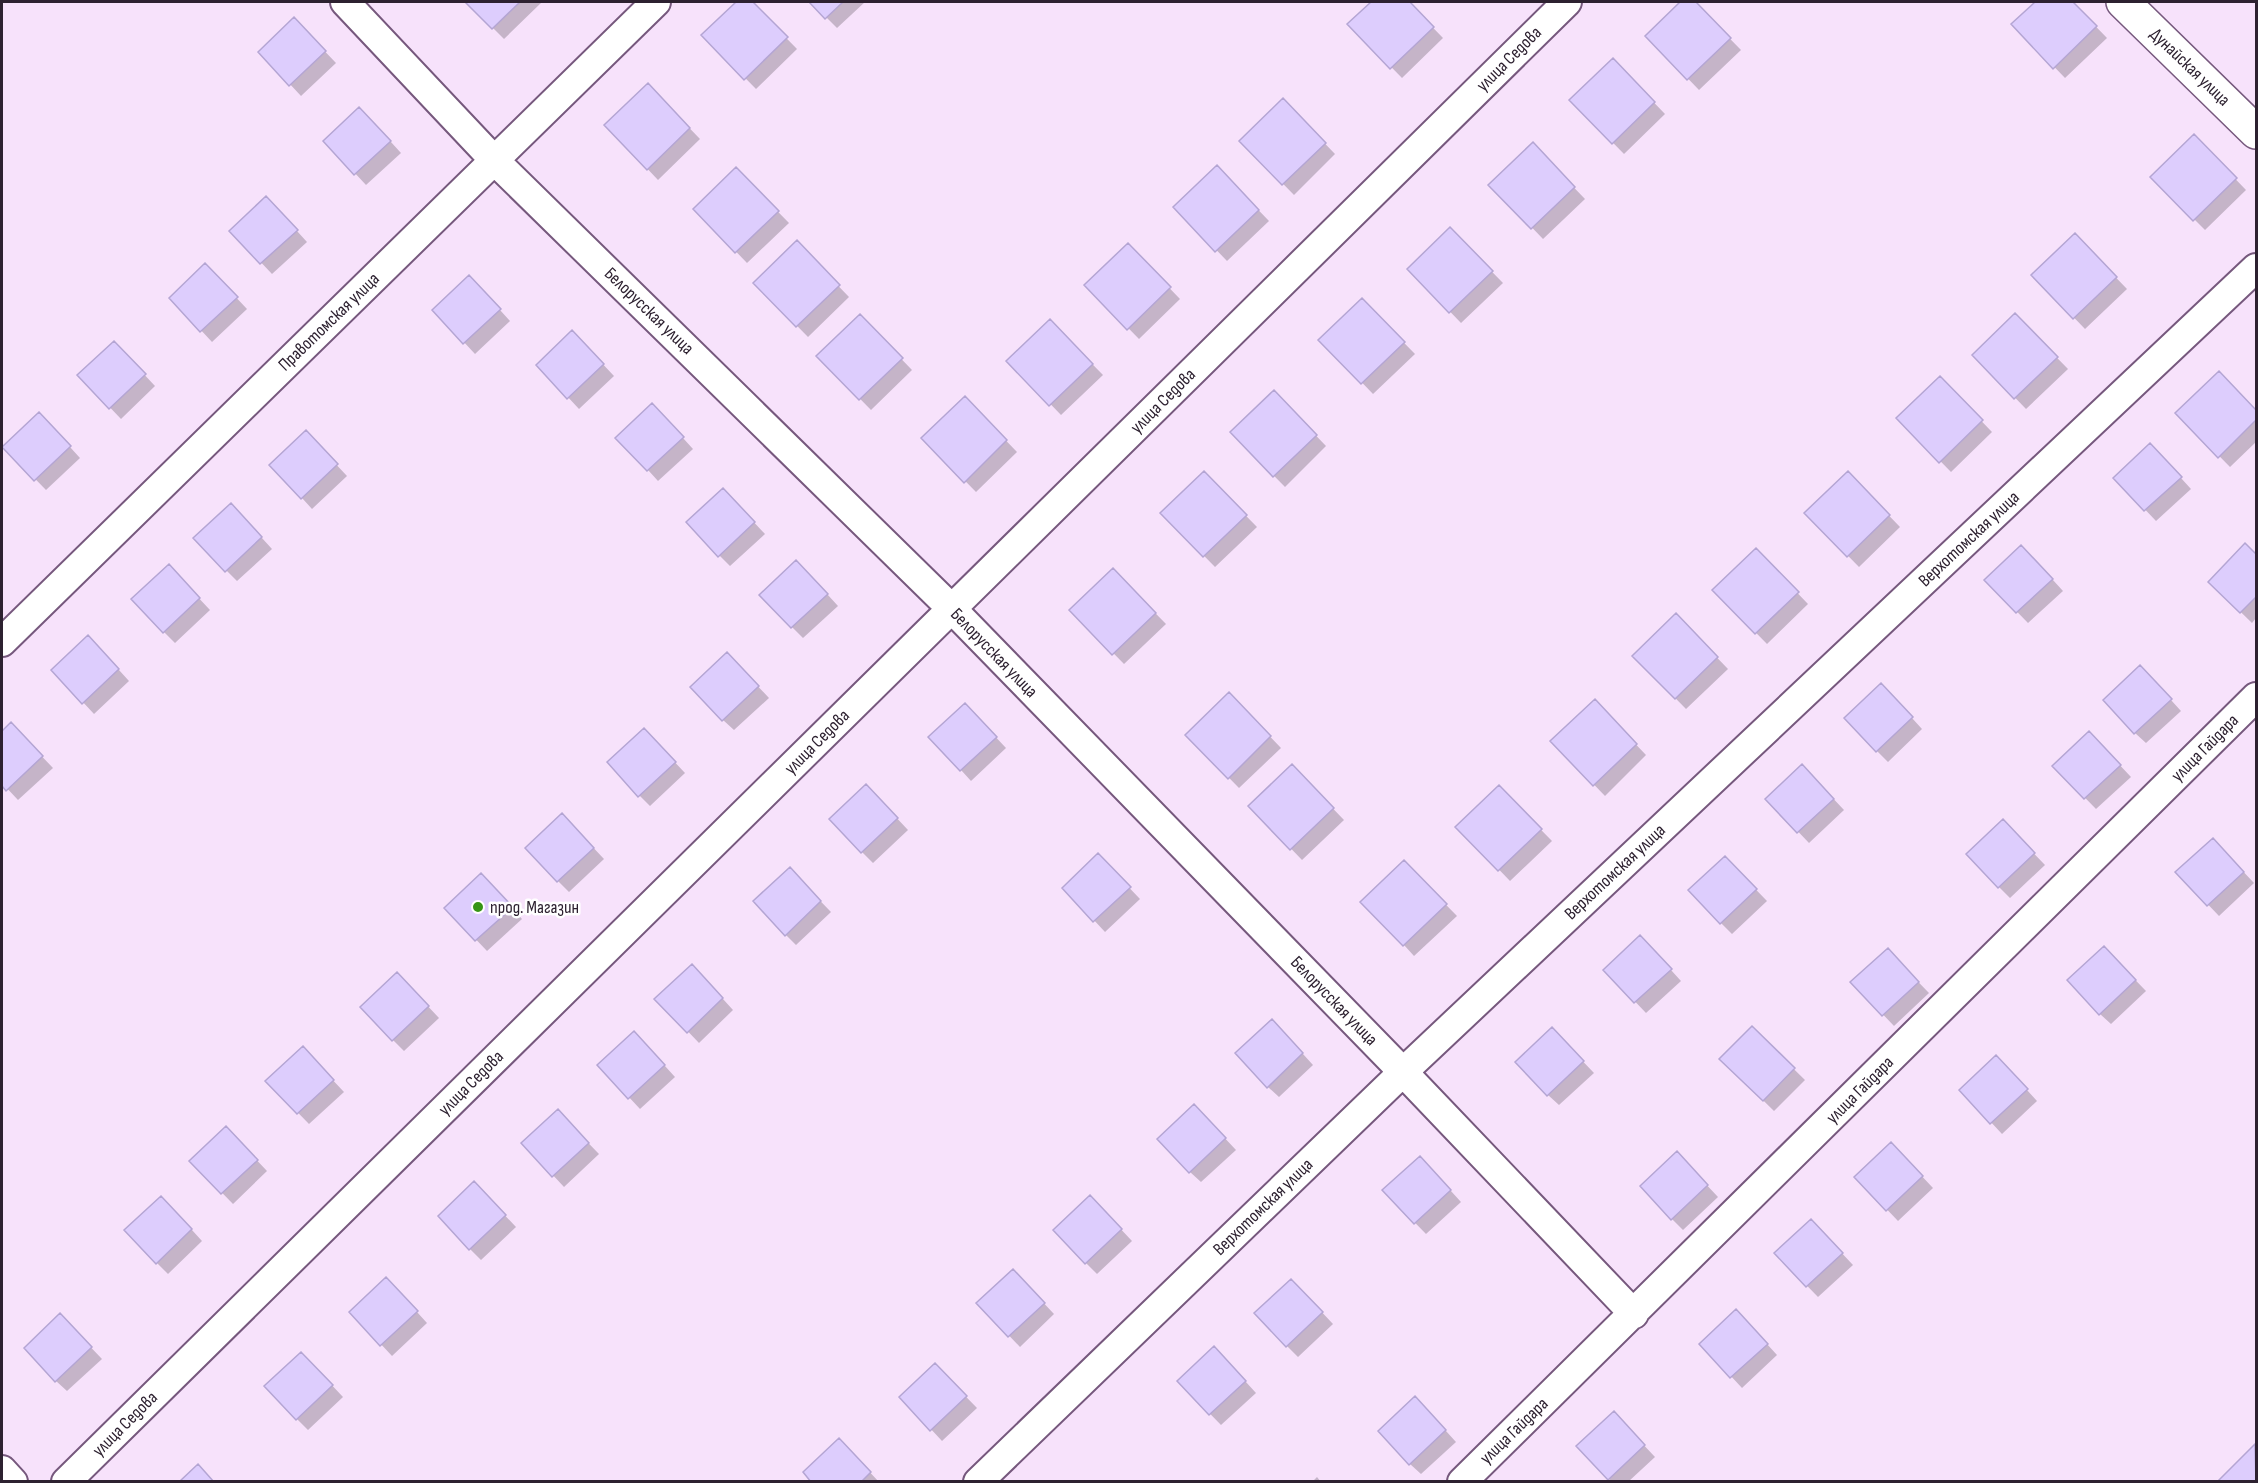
<svg xmlns="http://www.w3.org/2000/svg" width="2258" height="1483" viewBox="0 0 2258 1483" font-family="'Sofia Sans Condensed',sans-serif">
<style>
.shadow{fill:#0003}
.building{fill:#ddcdfd;stroke:#b4a5d3;stroke-width:1.5}
.lines{fill:none;stroke-linecap:round;stroke-linejoin:round}
.minor-casing{stroke:#76587d;stroke-width:32}
.tertiary-casing{stroke:#76587d;stroke-width:36}
.minor{stroke:#fff;stroke-width:28}
.tertiary{stroke:#fff;stroke-width:33}
.poi-dot{fill:#369515;stroke:#fff;stroke-width:2}
.labels{text-anchor:middle;dominant-baseline:central;stroke-width:5;stroke-linejoin:round;paint-order:stroke}
.street-label{font-size:18px;fill:#2d2130;stroke:#fff}
.poi-label{font-size:18px;fill:#2d2130;stroke:#fff;text-anchor:start}
</style>
<rect width="100%" height="100%" fill="#f7e2fb"/>
<path class="shadow" d="M467 2H542L504 39Z
M738 2H751L797 49 756 89 703 35Z
M811 2H865L837 28Z
M1373 2H1408L1443 38 1402 78 1349 24Z
M1682 2H1694L1741 50 1699 90 1647 36Z
M2037 2H2072L2107 38 2065 78 2013 24Z
M294 19 336 63 301 96 260 52Z
M1613 60 1665 114 1624 154 1571 100Z
M648 85 700 139 658 180 606 125Z
M1283 100 1335 154 1294 195 1241 141Z
M370 119 401 153 366 185 325 141Z
M2194 136 2246 190 2205 230 2152 177Z
M1533 145 1585 199 1543 239 1491 185Z
M1217 167 1269 221 1227 261 1175 207Z
M736 169 789 223 747 263 695 209Z
M277 209 307 242 272 274 231 231Z
M1450 229 1503 283 1461 323 1409 269Z
M2075 235 2127 289 2085 329 2033 275Z
M797 243 849 297 808 337 755 283Z
M1128 245 1180 299 1139 339 1086 285Z
M216 276 247 309 212 342 171 298Z
M480 288 510 321 475 354 434 310Z
M1362 300 1415 354 1373 394 1321 340Z
M2015 315 2068 369 2026 409 1974 355Z
M860 316 912 370 871 410 818 356Z
M1050 321 1103 375 1061 415 1009 361Z
M583 343 614 376 579 409 538 365Z
M125 354 155 386 121 419 79 375Z
M2219 373 2256 412V442L2230 467 2177 413Z
M1940 378 1992 432 1951 472 1898 418Z
M1274 392 1326 446 1285 487 1232 433Z
M965 398 1017 452 976 492 923 438Z
M663 416 693 449 658 481 648 470Z
M50 425 80 458 46 490 4 447Z
M316 443 347 476 312 509 302 498Z
M2161 456 2191 489 2156 521 2115 478Z
M1204 473 1257 527 1215 567 1162 513Z
M1848 473 1900 527 1859 567 1806 513Z
M734 501 765 534 730 566 719 555Z
M242 516 272 549 237 581 226 570Z
M2245 545 2256 556V618L2252 623 2210 582Z
M1756 550 1808 604 1767 644 1714 590Z
M2032 557 2063 591 2028 623 1986 580Z
M1113 570 1166 624 1124 664 1071 610Z
M807 572 838 606 803 638 792 627Z
M179 577 210 610 175 643 164 632Z
M1676 615 1728 669 1686 709 1634 656Z
M99 648 129 681 94 714 53 670Z
M738 665 769 698 734 730 723 720Z
M2151 678 2181 711 2146 743 2135 733Z
M1229 694 1281 748 1239 788 1187 735Z
M1892 696 1922 729 1888 762 1877 751Z
M1605 712 1646 755 1605 796 1552 741Z
M976 716 1006 748 971 781 961 770Z
M11 724 53 768 18 800 2 783V733Z
M655 741 685 773 650 806 639 795Z
M2100 744 2131 777 2096 809 2054 766Z
M1292 766 1344 820 1302 860 1250 806Z
M1813 777 1844 810 1809 843 1767 799Z
M1499 787 1552 841 1510 881 1458 827Z
M877 797 908 830 873 863 862 852Z
M2003 821 2045 865 2010 898 1999 887Z
M573 826 604 859 569 892 558 881Z
M2223 850 2254 883 2219 916 2177 872Z
M1098 855 1140 899 1105 932 1064 888Z
M1404 862 1457 916 1414 956 1404 945Z
M1736 869 1767 901 1732 934 1721 923Z
M800 880 831 912 796 945 786 935Z
M492 886 522 919 487 951 446 908Z
M1651 948 1681 981 1646 1013 1605 970Z
M2115 959 2146 991 2111 1024 2100 1014Z
M1898 961 1929 993 1894 1026 1852 982Z
M703 977 733 1010 699 1043 657 999Z
M408 985 439 1018 404 1051 393 1040Z
M1752 1028 1805 1080 1774 1111 1721 1059Z
M1552 1029 1594 1073 1559 1105 1548 1095Z
M1283 1032 1313 1065 1279 1097 1268 1087Z
M645 1044 675 1077 640 1109 599 1065Z
M313 1059 344 1092 309 1124 267 1081Z
M2007 1068 2037 1101 2002 1134 1961 1090Z
M1205 1117 1236 1150 1201 1182 1190 1172Z
M568 1122 599 1154 564 1187 523 1143Z
M237 1139 267 1171 233 1204 191 1161Z
M1902 1155 1933 1188 1898 1221 1856 1177Z
M1687 1164 1718 1197 1683 1230 1672 1219Z
M1430 1168 1461 1202 1426 1234 1384 1191Z
M474 1183 516 1227 481 1260 470 1249Z
M172 1208 202 1241 168 1274 157 1263Z
M1101 1208 1132 1241 1097 1274 1086 1263Z
M1822 1232 1853 1265 1818 1297 1776 1254Z
M1024 1282 1054 1314 1020 1347 978 1303Z
M397 1290 427 1323 392 1356 351 1312Z
M1302 1291 1333 1324 1298 1357 1287 1346Z
M60 1315 102 1359 67 1391 56 1381Z
M1747 1322 1777 1355 1742 1388 1701 1344Z
M1225 1359 1256 1393 1221 1425 1179 1382Z
M312 1364 343 1397 308 1430 297 1419Z
M935 1365 977 1408 942 1441 901 1397Z
M1426 1409 1456 1442 1421 1474 1410 1464Z
M1624 1424 1655 1457 1628 1482H1612L1578 1446Z
M2255 1446 2256 1482H2220Z
M850 1451 879 1482H813Z
M1317 1477 1321 1482H1312Z"/>
<path class="building" d="M465 2H520L492 29Z
M736 2H753L788 37 744 80 701 35Z
M809 2H843L825 19Z
M1371 2H1410L1434 27 1390 69 1347 24Z
M1680 2H1696L1731 38 1687 80 1645 36Z
M2035 2H2073L2097 26 2053 69 2011 24Z
M294 17 326 51 289 86 258 52Z
M1613 58 1655 102 1612 144 1569 100Z
M648 83 690 128 647 170 604 125Z
M1283 98 1326 143 1282 185 1239 141Z
M359 107 391 141 354 175 323 141Z
M2194 134 2237 178 2193 221 2150 177Z
M1533 142 1575 187 1531 229 1488 185Z
M1217 165 1259 210 1215 252 1173 207Z
M736 167 779 211 735 253 693 209Z
M266 196 298 230 260 264 229 231Z
M1450 227 1493 271 1449 313 1407 269Z
M2075 233 2117 277 2073 319 2031 275Z
M797 240 840 285 796 327 753 283Z
M1128 243 1171 287 1127 330 1084 285Z
M205 263 238 297 200 332 169 298Z
M469 275 501 309 463 344 432 310Z
M1362 298 1405 342 1361 384 1318 340Z
M2015 313 2058 357 2014 399 1972 355Z
M860 314 903 358 859 400 816 356Z
M1050 319 1093 364 1049 406 1006 361Z
M572 330 604 364 567 399 536 365Z
M114 341 146 374 109 409 77 375Z
M2219 371 2256 410V420L2218 458 2175 413Z
M1940 376 1983 420 1939 463 1896 418Z
M1274 390 1317 435 1273 477 1230 432Z
M965 396 1007 440 964 483 921 438Z
M652 403 684 437 647 471 615 438Z
M39 412 71 446 34 481 2 447Z
M306 430 338 464 301 499 269 465Z
M2150 443 2182 477 2144 511 2113 478Z
M1204 471 1247 515 1203 557 1160 513Z
M1848 471 1890 515 1847 557 1804 513Z
M723 488 755 522 718 557 686 522Z
M231 503 262 537 225 572 193 538Z
M2245 543 2256 554V597L2240 613 2208 582Z
M2021 545 2053 579 2016 613 1984 580Z
M1756 548 1799 592 1755 634 1712 590Z
M796 560 828 594 791 628 759 595Z
M169 564 200 598 163 633 131 599Z
M1113 568 1156 613 1112 655 1069 610Z
M1676 613 1718 657 1675 699 1632 656Z
M88 635 119 669 82 704 51 670Z
M727 652 759 686 722 721 690 687Z
M2140 665 2172 699 2134 734 2103 700Z
M1881 683 1913 717 1876 752 1844 718Z
M1229 692 1271 736 1228 779 1185 735Z
M1595 699 1637 744 1593 786 1550 741Z
M965 703 997 737 960 771 928 737Z
M11 722 43 756 6 791 2 786V731Z
M644 728 676 762 638 797 607 762Z
M2089 731 2121 765 2084 799 2052 766Z
M1292 764 1334 808 1290 850 1248 806Z
M1802 764 1834 799 1797 833 1765 799Z
M866 784 898 818 861 853 829 819Z
M1499 785 1542 829 1498 871 1455 827Z
M562 813 594 848 557 882 525 848Z
M2003 819 2035 853 1998 888 1966 854Z
M2213 838 2244 872 2207 906 2175 872Z
M1098 853 1131 887 1093 922 1062 888Z
M1725 856 1757 889 1720 924 1688 890Z
M1404 860 1447 904 1403 946 1360 902Z
M790 867 821 901 785 936 753 901Z
M481 873 513 907 475 941 444 908Z
M1640 935 1672 969 1634 1003 1603 970Z
M2104 946 2136 980 2099 1015 2067 980Z
M1888 948 1919 982 1882 1016 1850 982Z
M692 964 723 998 687 1033 654 999Z
M397 972 429 1006 392 1041 360 1007Z
M1272 1019 1303 1053 1267 1088 1235 1053Z
M1752 1026 1795 1068 1763 1101 1719 1059Z
M1552 1027 1584 1061 1547 1096 1515 1062Z
M634 1031 665 1065 628 1099 597 1065Z
M303 1046 334 1080 297 1114 265 1081Z
M1996 1055 2028 1089 1990 1124 1959 1090Z
M1194 1104 1226 1138 1189 1173 1157 1139Z
M558 1109 589 1143 552 1177 521 1143Z
M226 1126 258 1160 221 1194 189 1161Z
M1891 1142 1923 1176 1886 1211 1854 1177Z
M1677 1151 1708 1185 1671 1220 1640 1186Z
M1420 1156 1451 1190 1414 1224 1382 1190Z
M474 1181 506 1215 469 1250 438 1216Z
M1090 1195 1122 1229 1085 1264 1053 1230Z
M161 1196 192 1229 156 1264 124 1230Z
M1811 1219 1843 1253 1806 1287 1774 1253Z
M1013 1269 1045 1303 1008 1337 976 1303Z
M386 1277 418 1311 380 1346 349 1312Z
M1291 1279 1323 1312 1286 1347 1254 1313Z
M1736 1309 1768 1344 1730 1378 1699 1344Z
M60 1313 92 1347 55 1382 24 1348Z
M1214 1346 1246 1381 1209 1415 1177 1381Z
M301 1352 333 1385 296 1420 264 1386Z
M935 1363 967 1396 930 1431 899 1397Z
M1415 1396 1446 1430 1409 1465 1378 1431Z
M1614 1411 1645 1445 1608 1480 1576 1446Z
M839 1438 871 1472 861 1482H811L803 1472Z
M2255 1444 2256 1482H2217Z
M198 1464 214 1482H179Z"/>
<g class="lines">
<g class="minor-casing">
<path id="minor" d="M345 2 494 160 952 609 1403 1072 1634 1314
M2 642 656 2
M2 1470 13 1482
M66 1482 1567 2
M978 1482 1403 1072 2256 268
M1462 1482 2256 697"/>
</g>
<g class="tertiary-casing">
<path id="tertiary" d="M2123 2 2256 132"/>
</g>
<use href="#minor" class="minor"/>
<use href="#tertiary" class="tertiary"/>
</g>
<circle class="poi-dot" cx="478" cy="907" r="6"/>
<g class="labels">
<g class="street-label">
<text transform="translate(1509 59) rotate(-45)">улица Седова</text>
<text transform="translate(2190 67) rotate(44)">Дунайская улица</text>
<text transform="translate(649 311) rotate(44)">Белорусская улица</text>
<text transform="translate(329 322) rotate(-44)">Правотомская улица</text>
<text transform="translate(1163 401) rotate(-45)">улица Седова</text>
<text transform="translate(1969 539) rotate(-43)">Верхотомская улица</text>
<text transform="translate(994 653) rotate(46)">Белорусская улица</text>
<text transform="translate(817 742) rotate(-45)">улица Седова</text>
<text transform="translate(2205 748) rotate(-45)">улица Гайдара</text>
<text transform="translate(1615 872) rotate(-43)">Верхотомская улица</text>
<text transform="translate(1334 1001) rotate(46)">Белорусская улица</text>
<text transform="translate(471 1083) rotate(-45)">улица Седова</text>
<text transform="translate(1860 1090) rotate(-45)">улица Гайдара</text>
<text transform="translate(1263 1207) rotate(-44)">Верхотомская улица</text>
<text transform="translate(125 1424) rotate(-45)">улица Седова</text>
<text transform="translate(1514 1431) rotate(-44)">улица Гайдара</text>
</g>
<g class="poi-label">
<text x="490" y="907">прод. Магазин</text>
</g>
</g>
<rect width="2258" height="1483" fill="none" stroke="#2d2130" stroke-width="6"/>
</svg>
